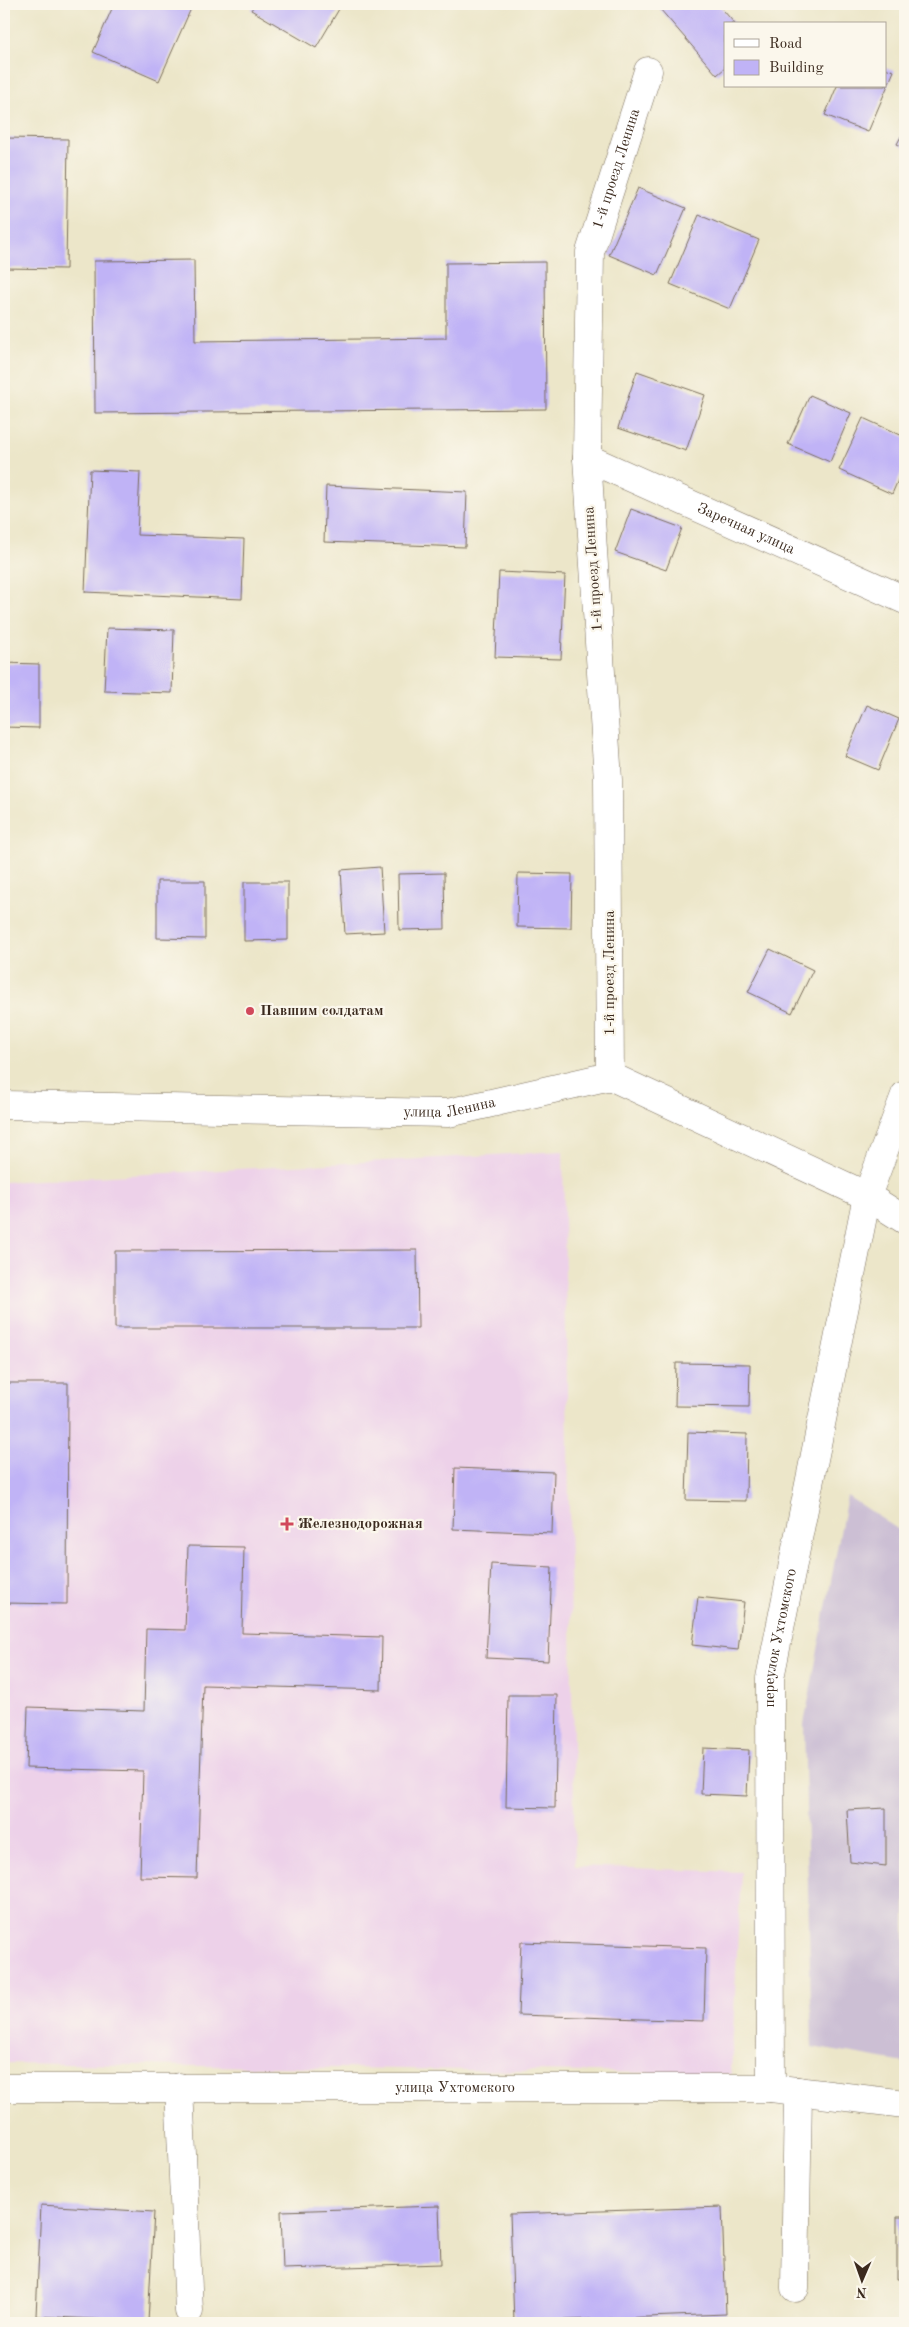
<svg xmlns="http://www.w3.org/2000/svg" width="909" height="2327" viewBox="0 0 909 2327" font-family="'Old Standard TT',serif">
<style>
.built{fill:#edd1e9}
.industrial{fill:#ccbfd4}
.building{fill:#c0b3f6}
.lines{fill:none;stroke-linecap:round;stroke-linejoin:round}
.minor-casing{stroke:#796c5a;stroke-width:29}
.minor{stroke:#fff;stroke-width:28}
.poi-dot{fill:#d1495b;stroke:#fbf7ec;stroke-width:2}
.labels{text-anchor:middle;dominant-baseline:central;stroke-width:4.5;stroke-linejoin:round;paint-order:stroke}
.street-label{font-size:15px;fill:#3b2a1e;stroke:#fbf7ec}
.poi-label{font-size:15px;font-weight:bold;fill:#3b2a1e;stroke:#fbf7ec;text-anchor:start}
</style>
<rect width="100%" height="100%" fill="#fbf7ec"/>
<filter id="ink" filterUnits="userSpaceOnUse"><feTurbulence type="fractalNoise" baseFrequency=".02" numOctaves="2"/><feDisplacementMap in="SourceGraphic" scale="10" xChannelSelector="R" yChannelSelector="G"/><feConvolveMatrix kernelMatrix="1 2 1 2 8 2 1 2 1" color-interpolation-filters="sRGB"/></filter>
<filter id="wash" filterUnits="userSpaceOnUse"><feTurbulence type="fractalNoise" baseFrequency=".0096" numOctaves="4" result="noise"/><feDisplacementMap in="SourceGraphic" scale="20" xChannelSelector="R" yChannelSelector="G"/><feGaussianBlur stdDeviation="1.12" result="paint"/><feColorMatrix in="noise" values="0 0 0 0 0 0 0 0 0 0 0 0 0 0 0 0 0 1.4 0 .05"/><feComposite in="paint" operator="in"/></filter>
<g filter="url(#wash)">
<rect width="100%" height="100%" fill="#ece6c9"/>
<path class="built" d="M563 1151 575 1866 741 1872 731 2074 4 2063V1182Z"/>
<path class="industrial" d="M847 1496 905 1534V2063L812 2047 804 1724Z"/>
<g id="blocks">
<path class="building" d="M114 4H193L159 81 93 52Z
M255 4H342L316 48 251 10Z
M666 4H718L735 24H725V68L717 75 660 9Z
M885 68 894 71 868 132 825 115 837 86H885Z
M905 129V148L897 144Z
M5 138 68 139 66 269 4 268Z
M638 188 686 208 657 275 609 255Z
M699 215 759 240 730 309 670 284Z
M194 260 195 341 446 338V263L545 262 546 409 95 413 94 261Z
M637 371 705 395 686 451 618 428Z
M810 395 851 413 830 462 788 444Z
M863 418 905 437V464L892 494 839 470Z
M90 470 140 472 137 535 244 539 242 599 85 592Z
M326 486 467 492 465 547 324 542Z
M631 509 682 528 666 570 615 552Z
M499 572 565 575 561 659 495 657Z
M107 628 174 630 172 693 104 691Z
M4 663 39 664V728L4 727Z
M867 705 899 719 878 770 845 756Z
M380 867 384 932 345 934 341 870Z
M444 873 445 929 399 930 398 874Z
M518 873 572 874 571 928 517 927Z
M157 881H205V939L157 938Z
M244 882H288V940L244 941Z
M770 949 813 970 792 1013 748 992Z
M417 1250 418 1328H115V1251Z
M676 1363 750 1364 749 1407 675 1406Z
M5 1383H68L67 1604 4 1603Z
M688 1432 747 1434 746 1501 686 1500Z
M455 1468 554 1472 552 1533 453 1529Z
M188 1546 244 1547 242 1633 382 1637 381 1690 203 1685 197 1878 140 1877 143 1771 26 1768 28 1707 144 1711 146 1629 185 1630Z
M491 1564 552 1567 548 1661 486 1658Z
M698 1597 744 1602 738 1650 692 1645Z
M508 1695H557L555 1808 506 1807Z
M703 1748 749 1750 747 1796 701 1794Z
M886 1808V1866L850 1862 847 1810Z
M521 1942 706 1948 704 2021 518 2015Z
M41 2205 154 2212 148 2322 36 2316Z
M439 2206 441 2264 283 2269 281 2211Z
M722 2207 726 2314 514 2322 510 2214Z
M897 2217H905V2279H897Z"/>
</g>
</g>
<g filter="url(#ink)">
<use href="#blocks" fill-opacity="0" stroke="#796c5a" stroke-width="1"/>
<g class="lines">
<g class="minor-casing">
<g id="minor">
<path id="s1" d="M587 458 905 600"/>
<path id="s2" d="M610 1076 608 780 587 458 590 252 648 71"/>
<path id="s3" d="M4 1105 448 1113 610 1076 867 1196 905 1220"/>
<path d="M179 2087 189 2311"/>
<path id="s4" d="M4 2088H771L905 2104"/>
<path id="s5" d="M771 2088 770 1678 867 1196 905 1095"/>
<path d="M795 2288 798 2091"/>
</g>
</g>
<use href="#minor" class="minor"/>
</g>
</g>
<g class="poi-dot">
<circle cx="250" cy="1011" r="5"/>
<path d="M284.5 1516.5h5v5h5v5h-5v5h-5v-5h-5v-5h5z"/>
</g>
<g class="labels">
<g class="street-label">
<text stroke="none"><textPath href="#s2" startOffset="912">1-й проезд Ленина</textPath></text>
<text stroke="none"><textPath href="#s1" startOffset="174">Заречная улица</textPath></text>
<text transform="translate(594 569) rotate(-94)">1-й проезд Ленина</text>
<text transform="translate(610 973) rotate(-90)">1-й проезд Ленина</text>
<text stroke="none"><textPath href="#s3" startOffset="446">улица Ленина</textPath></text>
<text stroke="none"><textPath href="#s5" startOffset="451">переулок Ухтомского</textPath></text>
<text stroke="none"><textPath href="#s4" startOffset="451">улица Ухтомского</textPath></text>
</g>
<g class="poi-label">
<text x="260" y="1011">Павшим солдатам</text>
<text x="298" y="1524">Железнодорожная</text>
</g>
</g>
<rect width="909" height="2327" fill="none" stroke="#fbf7ec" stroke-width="20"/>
<rect x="724" y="22" width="162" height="65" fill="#fbf7ec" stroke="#aea59a"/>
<rect x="734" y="39" width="25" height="8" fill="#ffffff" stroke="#aea59a"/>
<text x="769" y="48" font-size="15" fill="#3b2a1e">Road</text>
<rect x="734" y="60" width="25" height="15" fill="#c0b3f6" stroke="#aea59a"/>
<text x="769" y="72" font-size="15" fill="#3b2a1e">Building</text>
<g transform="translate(862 2280) rotate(182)" stroke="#fbf7ec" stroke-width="4" paint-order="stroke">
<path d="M0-4L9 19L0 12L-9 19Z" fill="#3b2a1e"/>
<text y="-8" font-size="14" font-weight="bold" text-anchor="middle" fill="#3b2a1e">N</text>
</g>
</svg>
